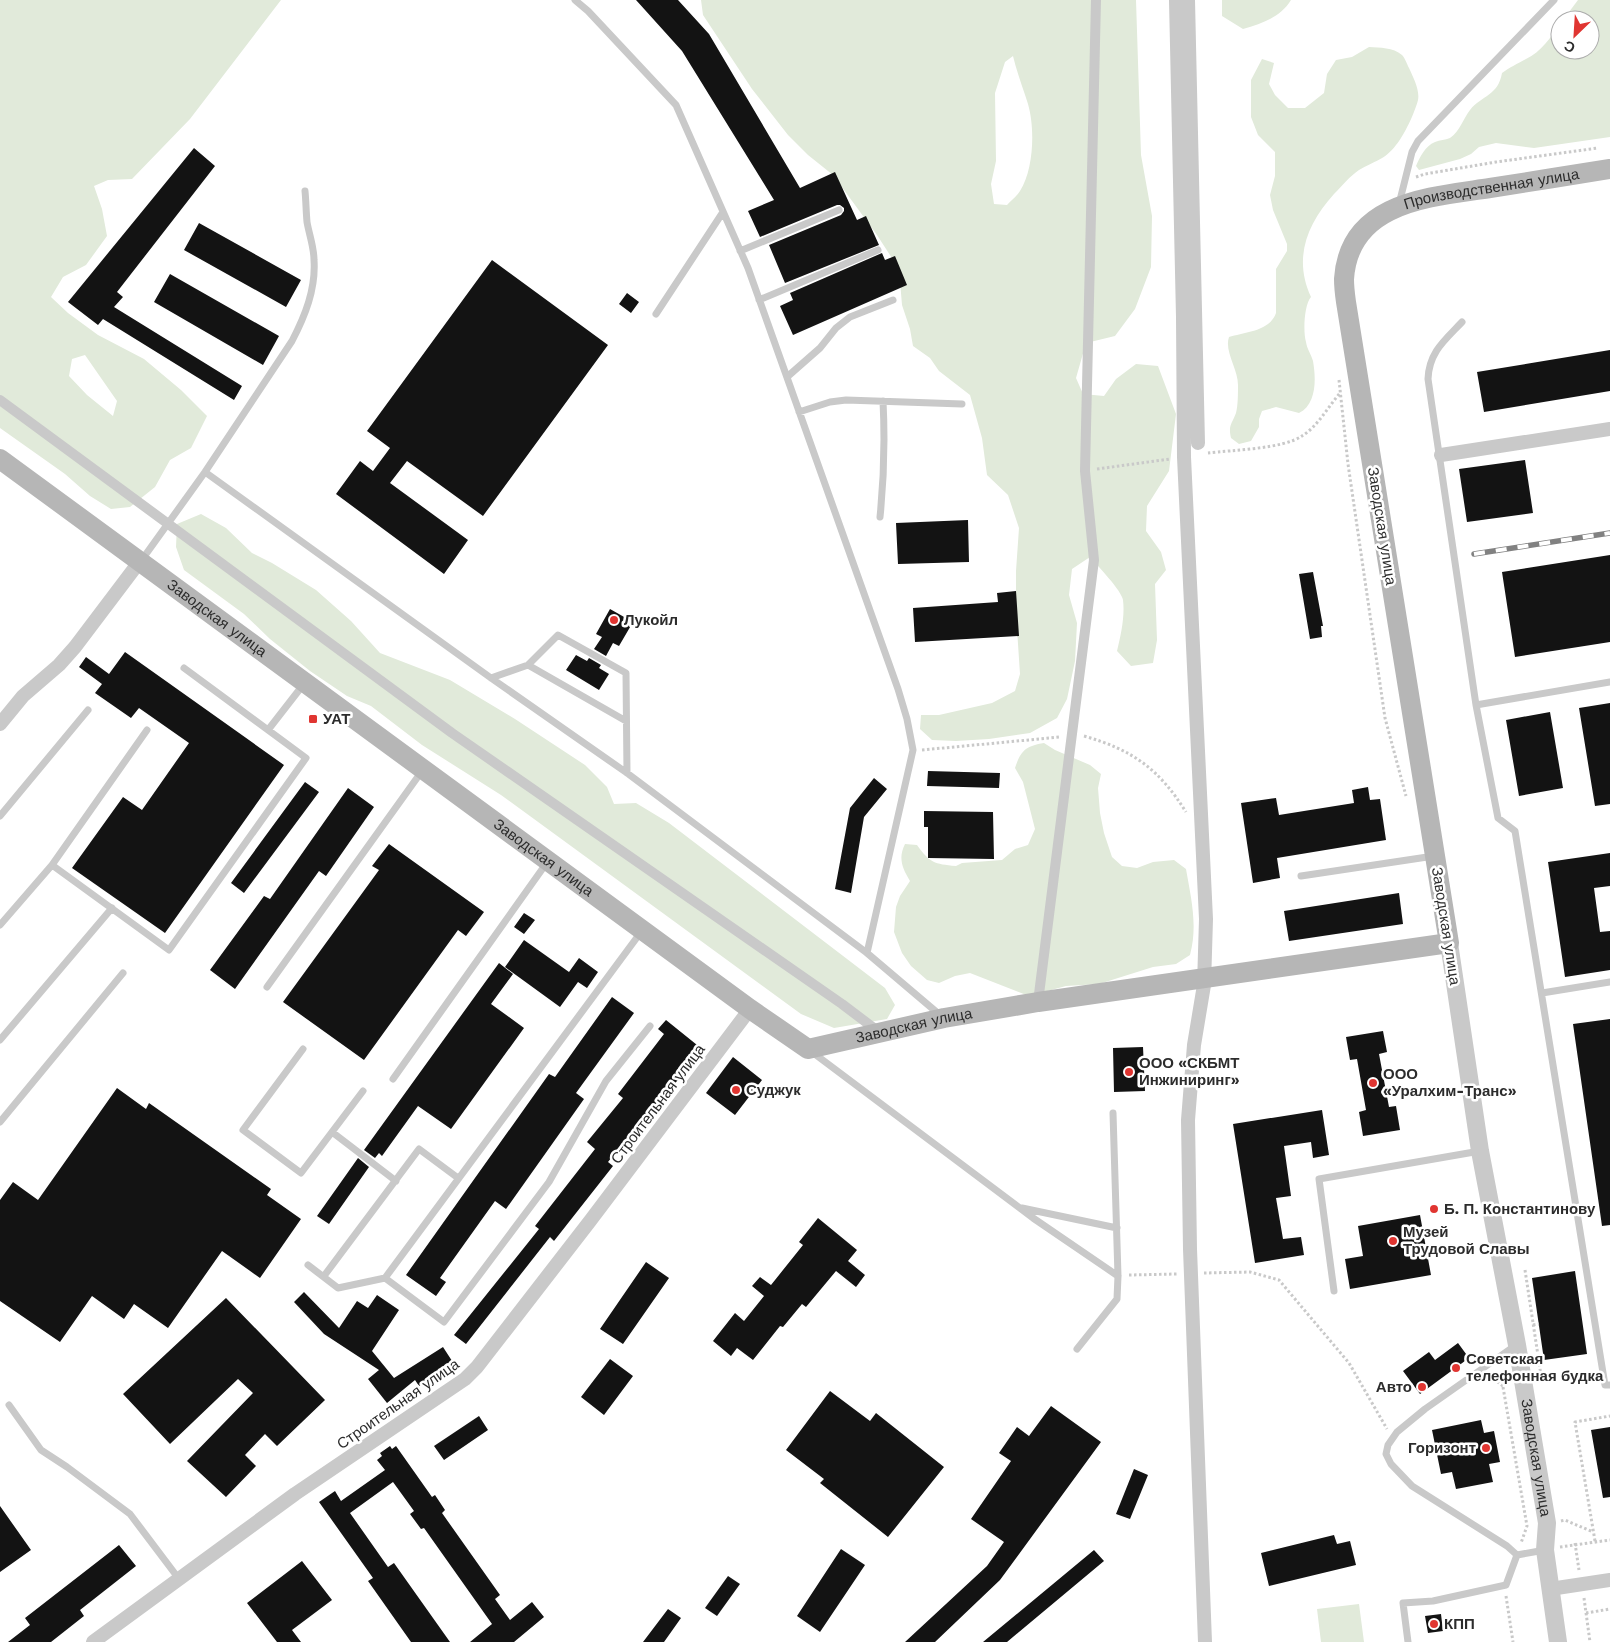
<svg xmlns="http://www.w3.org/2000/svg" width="1610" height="1642" viewBox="0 0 1610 1642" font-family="'Work Sans',sans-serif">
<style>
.green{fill:#e1eada;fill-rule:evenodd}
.building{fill:#131313}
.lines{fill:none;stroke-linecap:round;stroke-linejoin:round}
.path{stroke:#c9c9c9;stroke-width:3;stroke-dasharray:2.5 2.5;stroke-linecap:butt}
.service{stroke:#c9c9c9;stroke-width:7}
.pedestrian{stroke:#c9c9c9;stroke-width:10}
.minor{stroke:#c9c9c9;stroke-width:14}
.tertiary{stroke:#c9c9c9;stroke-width:18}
.secondary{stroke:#b6b6b6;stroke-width:20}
.rail-casing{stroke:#818181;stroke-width:5.5}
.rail{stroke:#fff;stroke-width:4;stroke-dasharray:11;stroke-linecap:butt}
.poi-dot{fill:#e03531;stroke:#fff;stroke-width:2}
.labels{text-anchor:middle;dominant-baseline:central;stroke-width:5;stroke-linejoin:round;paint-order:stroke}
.street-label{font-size:15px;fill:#2c2c2c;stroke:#fff}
.poi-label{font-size:15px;font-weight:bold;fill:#2c2c2c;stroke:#fff;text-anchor:start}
</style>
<rect width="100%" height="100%" fill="#fff"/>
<path class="green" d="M0 0H281L190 119 132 179 108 180 94 186 102 209 107 236 86 265 63 277 51 297 68 313 98 335 144 359 181 390 207 416 191 448 170 460 155 487 130 507 111 509 90 496 65 474 0 428ZM85 355 117 401 113 416 87 395 69 376 72 359Z
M701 0H1136L1141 155 1152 216 1151 267 1135 309 1115 336 1086 343 1076 378 1083 394 1104 396 1116 379 1136 364 1158 366 1176 414 1169 471 1147 506 1146 531 1161 552 1166 570 1155 584 1157 640 1153 663 1131 666 1117 651C1121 635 1125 616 1123 600 1122 591 1097 565 1090 557L1072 569 1069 595 1077 623 1075 661 1067 699 1057 718 1030 733 989 739 956 741 932 740 920 729 921 715H939L992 703 1015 691 1020 674 1016 614V571L1019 528 1008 495 987 475 982 438 970 395 939 371 930 358 913 346 910 329 902 305 899 269 877 235 833 175 808 155 788 135 752 89 703 15ZM1013 56C1017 73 1023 88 1028 104 1035 128 1034 169 1020 191 1017 196 1011 201 1007 205L994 204 991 184 996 161 995 93 1005 62Z
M1222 0H1291C1280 18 1262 23 1243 29L1222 16Z
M1578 0H1610V137L1534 148 1496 143 1479 147 1471 154 1460 159 1419 170 1416 166C1420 157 1425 146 1435 142 1440 140 1445 140 1450 138 1460 131 1463 119 1470 110 1482 95 1498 96 1502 73 1510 67 1517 64 1526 59 1541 52 1551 37 1560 24V50H1590V20H1563Z
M1369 47C1380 48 1393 47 1402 55 1405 58 1407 64 1409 68 1413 77 1420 90 1418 100 1415 112 1404 136 1396 145 1385 160 1374 161 1359 170 1350 176 1342 186 1334 194 1307 224 1293 258 1311 297 1304 305 1303 332 1306 342 1307 349 1311 354 1313 361 1316 378 1317 404 1299 413L1276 407 1262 411 1259 419V427L1251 441 1239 444 1231 438C1228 425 1232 424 1236 413 1238 406 1238 393 1238 385 1238 369 1224 351 1229 337 1245 332 1270 331 1276 313V269L1287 251V244L1273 210 1270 195 1275 176V152L1258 135 1251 117V80L1262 59 1274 63 1269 84 1275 95 1288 108H1305L1324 93 1327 74 1336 60 1352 57Z
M201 514 226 528 252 553 272 563 316 590 351 621 380 653 450 680 515 719 585 765 607 787 614 804 636 803 669 823 885 988 895 1005 887 1019 834 1028 801 1014 501 795 422 745 371 706 347 696 310 671 270 639 244 614 184 570 176 547 177 524Z
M1044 743 1055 750 1090 765 1101 774 1098 788 1100 813 1104 833 1112 857 1122 866 1137 868 1153 862 1174 860 1186 869C1191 898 1198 925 1190 955L1176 964 1153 967 1099 984 1066 986 1029 996 970 973 955 976 939 983 927 980 911 966 902 953 894 932 896 907 900 896 910 881C902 868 898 858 905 844L917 845C930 863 934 864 956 866L962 863 1002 860 1015 849 1028 845 1035 829 1023 782 1015 768C1021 750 1026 746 1044 743Z
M1359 1604 1364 1642H1321L1317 1609Z"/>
<path class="building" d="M636 0H678L709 34 800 188 835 172 857 220 866 216 879 245 785 283 769 245 841 215 844 211V208L840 205H837L760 237 748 211 774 200 682 51Z
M194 148 215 166 117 292 123 297 114 307 242 386 234 400 103 319 98 325 68 302Z
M199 223 301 280 286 307 184 250Z
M882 253 885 260 895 256 907 285 793 335 780 306 793 300 790 293Z
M492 260 608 345 483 516 407 461 390 483 468 540 444 574 336 494 360 461 373 471 390 448 367 431Z
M170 274 279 336 263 365 154 302Z
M627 293 639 302 631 313 619 304Z
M1610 350V391L1484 412 1477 372Z
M1525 460 1533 513 1467 522 1459 469Z
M968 520 969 562 898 564 896 523Z
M1610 555V642L1515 657 1502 572Z
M1313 572 1323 626H1321L1322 637 1310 639 1299 574Z
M1016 591 1019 636 915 642 913 608 998 602 997 593Z
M610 609 633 622 619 646 613 643 606 656 594 649 602 637 596 634Z
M125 652 284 765 165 933 72 868 123 797 142 810 189 743 139 708 131 718 95 693 102 684 79 667 86 657 109 674Z
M576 655 587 661 589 658 601 665 599 668 609 674 599 690 566 670Z
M1610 703V804L1595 806 1579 708Z
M1550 712 1563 788 1519 796 1506 720Z
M928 771 1000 773 999 788 927 786Z
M874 778 887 789 864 817 851 893 835 889 850 808Z
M305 782 319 792 244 893 231 883Z
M1368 787 1370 800 1380 799 1386 840 1277 858 1280 878 1253 883 1241 803 1276 798 1279 815 1354 803 1352 790Z
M348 788 374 807 326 876 319 871 235 989 210 970 264 896 270 899Z
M924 811 993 812 994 859 928 858V827H924Z
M389 844 484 912 466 936 458 930 364 1060 283 1002 379 870 372 866Z
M1610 853V886L1594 888 1600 932 1610 931V970L1565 977 1548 862Z
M1399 893 1403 924 1289 941 1284 911Z
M524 913 535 920 524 934 514 927Z
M524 940 569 972 579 958 598 972 587 988 578 982 560 1007 505 967Z
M499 963 513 974 491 1004 524 1028 451 1129 418 1106 382 1156 379 1153 375 1158 364 1150Z
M612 997 634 1013 576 1093 584 1099 506 1209 495 1201 440 1278 446 1282 436 1296 406 1275 549 1074 555 1077Z
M1610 1019V1225L1602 1226 1573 1024Z
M666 1020 702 1049 648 1118 645 1115 608 1162 613 1166 554 1241 550 1237 466 1344 454 1335 539 1229 535 1226 595 1149 587 1142 623 1098 618 1094 664 1034 658 1029Z
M1383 1031 1387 1052 1379 1054 1389 1107 1396 1106 1400 1130 1363 1136 1359 1112 1366 1110 1357 1059 1350 1060 1346 1037Z
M1143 1047 1145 1091 1114 1092 1113 1048Z
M733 1057 762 1080 735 1115 706 1093Z
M117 1088 146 1109 149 1103 271 1189 267 1195 301 1219 260 1278 222 1251 168 1328 134 1304 124 1319 92 1296 60 1342 0 1301V1200L13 1182 38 1200Z
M1322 1110 1329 1155 1313 1158 1311 1142 1284 1146 1291 1196 1276 1198 1283 1239 1301 1237 1304 1255 1255 1263 1233 1124Z
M358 1158 369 1167 329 1224 317 1216Z
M1420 1215 1431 1275 1350 1289 1345 1259 1363 1256 1358 1226Z
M818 1218 857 1250 848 1261 865 1275 856 1287 836 1271 806 1307 802 1304 783 1327 780 1326 753 1360 737 1348 731 1356 713 1341 735 1313 744 1321 764 1296 752 1286 760 1277 771 1285 803 1245 799 1242Z
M646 1262 669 1278 623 1344 600 1329Z
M1575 1271 1587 1354 1544 1360 1532 1278Z
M304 1292 339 1328 357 1301 368 1308 377 1295 399 1310 372 1351 394 1378 443 1347 454 1364 419 1386 415 1380 387 1403 368 1379 379 1370 324 1334 294 1302Z
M226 1298 325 1400 277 1446 265 1434 245 1455 256 1466 226 1497 187 1461 253 1393 238 1379 170 1444 123 1394Z
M1458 1343 1469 1358 1420 1394 1403 1371 1429 1352 1435 1360Z
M610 1359 633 1376 604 1415 581 1397Z
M830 1391 870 1421 876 1413 944 1467 888 1537 820 1483 824 1479 786 1450Z
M1051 1406 1101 1442 1000 1580 935 1642H905L987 1566 1004 1542 971 1519 1011 1461 999 1453 1017 1427 1029 1436Z
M479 1416 488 1430 444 1460 434 1446Z
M1481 1420 1484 1433 1494 1431 1500 1462 1489 1464 1493 1482 1456 1489 1452 1472 1441 1474 1432 1430Z
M1610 1427V1497L1603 1498 1591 1430Z
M390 1446 392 1449 396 1446 432 1497 435 1495 445 1510 442 1513 500 1595 495 1599 510 1620 532 1602 544 1617 514 1642H470L492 1624 424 1528 421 1529 410 1514 414 1511 393 1482 350 1513 388 1567 394 1563 450 1642H411L368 1581 373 1578 319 1502 335 1491 341 1501 385 1470 377 1460 382 1456 380 1453Z
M1134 1469 1148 1475 1130 1519 1116 1514Z
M0 1506 31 1550 0 1572Z
M1334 1535 1337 1544 1350 1541 1356 1565 1269 1586 1261 1553Z
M119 1545 136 1566 80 1610 84 1616 51 1642H8L30 1625 25 1618Z
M841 1549 865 1565 820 1632 797 1616Z
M1094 1550 1104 1561 1007 1642H983Z
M302 1561 332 1600 292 1630 301 1642H277L247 1603Z
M728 1576 740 1584 717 1616 705 1608Z
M668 1609 681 1618 664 1642H643Z
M1441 1614 1443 1631 1428 1633 1425 1616Z"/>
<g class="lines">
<path class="path" d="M1416 177 1425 174 1496 162 1598 148
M1339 380 1348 464 1385 718 1406 796
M1208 453C1232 450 1283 449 1302 436 1318 426 1328 407 1340 393
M1097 469 1170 459
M1084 736C1133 750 1159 769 1186 812
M922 750 1060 737
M1525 1270 1542 1382
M1204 1273 1250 1272 1279 1280 1349 1363 1387 1429
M1129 1275 1177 1274
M1533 1325 1539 1324
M1488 1379H1494L1504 1387
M1503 1387 1527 1526 1521 1543
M1561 1521 1565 1520 1593 1532
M1595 1541 1575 1422 1610 1416
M1575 1543 1579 1570
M1560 1547 1610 1540
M1506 1596 1513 1642
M1584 1598 1590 1642
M1586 1613 1610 1609"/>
<path class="service" d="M575 0 588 11 676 105 748 268 898 689 907 719 913 750 867 953
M1399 204 1412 152 1418 141 1554 0
M740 251 839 210
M759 300 878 250
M656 314 723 212
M1462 322C1445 340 1429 352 1428 379L1476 705 1498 818 1515 831 1605 1385H1610
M787 377 820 348 836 328 850 317 893 300
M799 412 830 402 846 400 962 404
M205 472 491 678 627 773 867 953 940 1015
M880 517C884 478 885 440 883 401
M141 561 205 472 292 341C305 316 316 289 314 260 314 247 309 234 307 222 306 211 306 201 305 191
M528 665 626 721
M491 678 528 665 558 635 626 673 627 773
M1476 705 1610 682
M268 730 303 685
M0 816 88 710
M52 865 169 950 306 758 184 668
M1301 876 1434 856
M0 925 52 865 147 730
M641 932 385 1278 444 1322 549 1182 606 1081 650 1026
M267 987 422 771
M1542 993 1610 982
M0 1040 112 908
M303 1049 243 1130 301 1173 363 1091
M812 1052 1033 1218 1118 1276
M393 1079 548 861
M0 1122 123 973
M332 1132 396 1181
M1022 1208 1117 1228
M308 1265 338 1288 385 1278
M324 1276 419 1149 458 1178
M1334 1291 1319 1179 1480 1151
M1516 1345 1425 1409 1397 1432 1388 1445 1386 1454 1391 1464 1412 1486 1507 1546 1517 1555 1545 1550
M1077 1349 1117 1299 1118 1276 1113 1113
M9 1405 41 1450 67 1467 130 1514 179 1579
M1408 1642 1403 1603 1433 1601 1506 1585 1517 1555"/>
<path class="pedestrian" d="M0 400 452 733 842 1004 879 1032
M1038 1002 1094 560 1085 471 1096 0"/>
<path class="minor" d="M1176 0 1183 317 1184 457 1206 919 1204 985 1194 1045 1188 1120 1190 1249 1205 1642
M1188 0 1198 443
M1441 455 1610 429
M0 724 23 696 59 665 75 647 140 561
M1550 1589 1610 1580
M93 1642 295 1494 465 1379 477 1367 590 1221 750 1009"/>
<path class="tertiary" id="s1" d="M1449 943 1480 1151 1517 1345 1547 1523 1545 1550 1558 1642"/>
<path class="secondary" id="s2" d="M0 459 750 1009 808 1049 944 1018 1038 1002 1449 943 1346 302C1345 295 1344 287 1344 279 1349 201 1431 197 1490 188 1530 182 1570 175 1610 169"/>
<g class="rail-casing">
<path id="rail" d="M1474 554 1610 533"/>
</g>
<use href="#rail" class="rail"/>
</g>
<g class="poi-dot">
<circle cx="614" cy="620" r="5"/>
<rect x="308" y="714" width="10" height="10" rx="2.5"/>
<circle cx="1129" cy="1072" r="5"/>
<circle cx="1373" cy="1083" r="5"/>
<circle cx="736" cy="1090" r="5"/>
<circle cx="1434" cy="1209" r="5"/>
<circle cx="1393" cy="1241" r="5"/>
<circle cx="1456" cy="1368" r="5"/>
<circle cx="1422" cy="1387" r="5"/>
<circle cx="1486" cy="1448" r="5"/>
<circle cx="1434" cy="1624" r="5"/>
</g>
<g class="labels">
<g class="street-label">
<text stroke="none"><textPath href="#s2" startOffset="2514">Производственная улица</textPath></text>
<text transform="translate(1382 526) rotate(81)">Заводская улица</text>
<text stroke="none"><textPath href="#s2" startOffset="269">Заводская улица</textPath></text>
<text stroke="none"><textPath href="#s2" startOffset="674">Заводская улица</textPath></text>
<text transform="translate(1446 926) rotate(81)">Заводская улица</text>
<text stroke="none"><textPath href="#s2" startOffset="1109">Заводская улица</textPath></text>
<text transform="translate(658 1104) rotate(-53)">Строительная улица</text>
<text transform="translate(398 1404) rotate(-35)">Строительная улица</text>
<text stroke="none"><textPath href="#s1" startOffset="522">Заводская улица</textPath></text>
</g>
<g class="poi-label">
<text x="624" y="620">Лукойл</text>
<text x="323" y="719">УАТ</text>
<text x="1139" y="1063">ООО «СКБМТ<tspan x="1139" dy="17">Инжиниринг»</tspan></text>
<text x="1383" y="1074">ООО<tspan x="1383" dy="17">«Уралхим-Транс»</tspan></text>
<text x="746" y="1090">Суджук</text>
<text x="1444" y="1209">Б. П. Константинову</text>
<text x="1403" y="1232">Музей<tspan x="1403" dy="17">Трудовой Славы</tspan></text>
<text x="1466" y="1359">Советская<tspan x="1466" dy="17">телефонная будка</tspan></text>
<text x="1412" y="1387" text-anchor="end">Авто</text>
<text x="1476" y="1448" text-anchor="end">Горизонт</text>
<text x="1444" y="1624">КПП</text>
</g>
</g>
<g transform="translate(1575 35) rotate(205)"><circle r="24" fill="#ffffff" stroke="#ababab"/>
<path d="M0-4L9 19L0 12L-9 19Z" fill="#e03531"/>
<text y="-8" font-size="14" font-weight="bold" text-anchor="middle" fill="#2c2c2c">С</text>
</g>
</svg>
